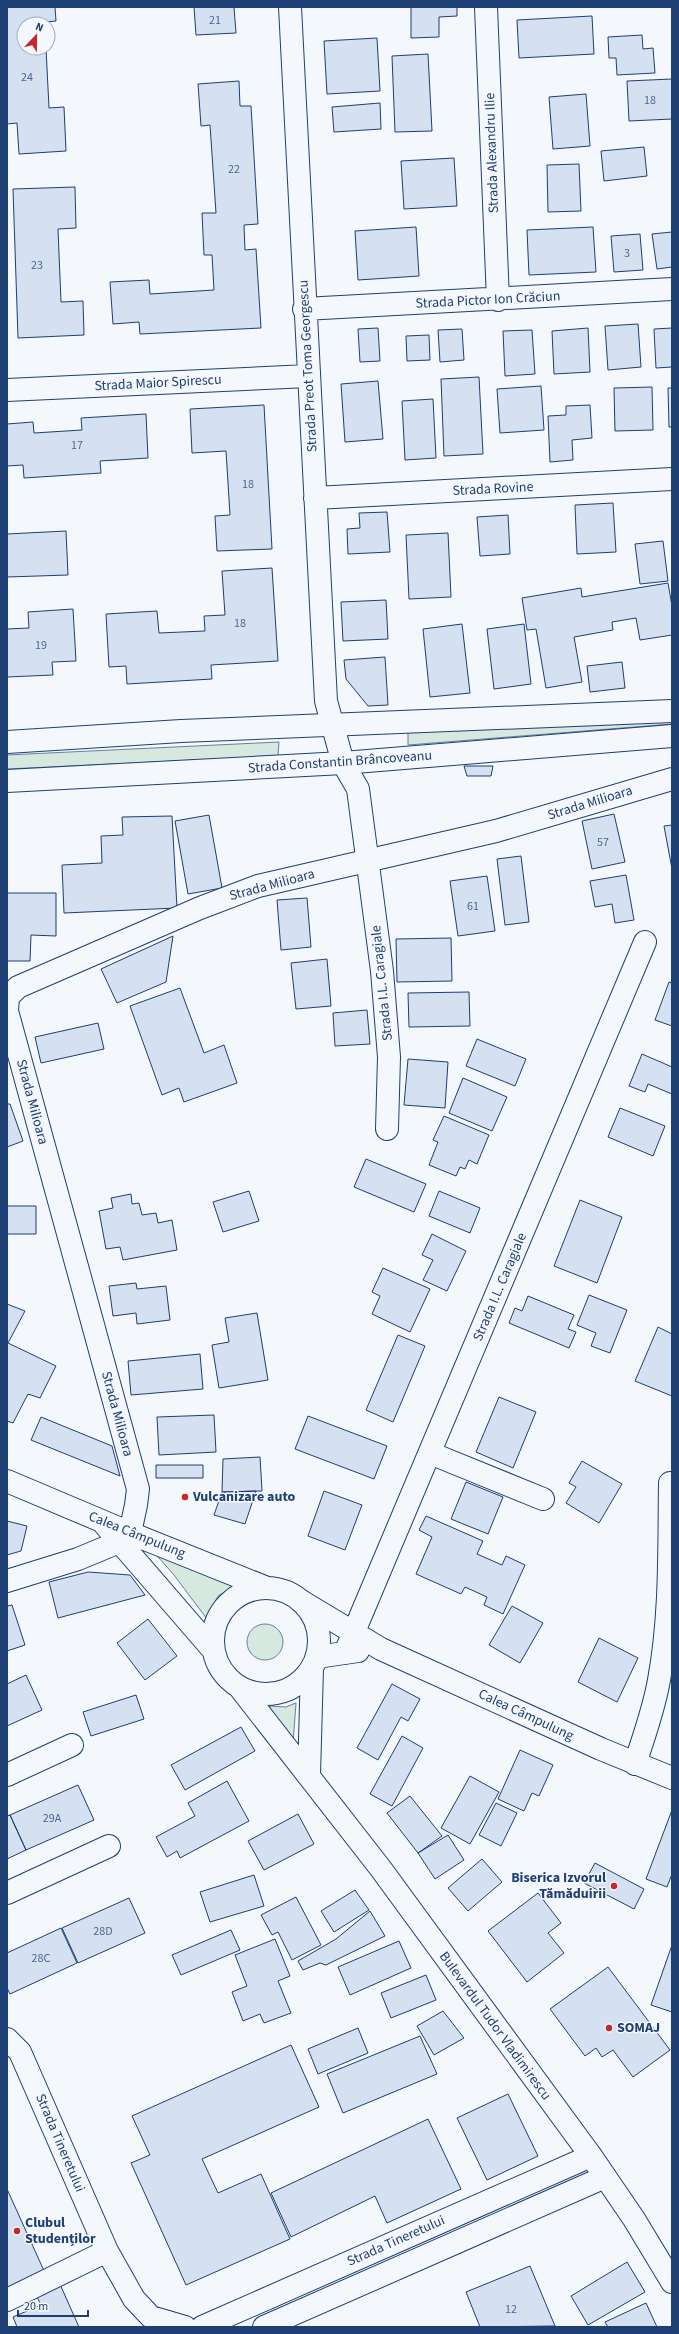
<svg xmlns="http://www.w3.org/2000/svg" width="679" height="2334" viewBox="0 0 679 2334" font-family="'Source Sans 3',sans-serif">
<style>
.green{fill:#d7e8df;stroke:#687fa3}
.building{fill:#d5e0f0;stroke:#1d3f73}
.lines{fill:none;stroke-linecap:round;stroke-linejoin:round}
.minor-casing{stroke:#1d3f73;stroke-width:24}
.major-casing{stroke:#1d3f73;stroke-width:24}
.minor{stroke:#f4f7fb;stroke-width:22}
.major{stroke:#f4f7fb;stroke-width:22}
.poi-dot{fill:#c62828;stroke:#f4f7fb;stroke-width:1.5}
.labels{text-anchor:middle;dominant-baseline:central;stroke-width:3;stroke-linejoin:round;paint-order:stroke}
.number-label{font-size:12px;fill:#4b6792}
.street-label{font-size:14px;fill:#1d3f73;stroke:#f4f7fb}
.poi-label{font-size:14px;font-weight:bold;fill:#1d3f73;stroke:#f4f7fb;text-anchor:start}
</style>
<rect width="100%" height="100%" fill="#f4f7fb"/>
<path class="green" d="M672 720V724L408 745V731Z
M279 742 278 756 7 769V755Z
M151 1549 234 1587 218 1596 207 1619 174 1575Z
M247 1642a18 18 0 1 1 36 0a18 18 0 1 1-36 0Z
M296 1703 293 1743 269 1706 286 1707Z"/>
<path class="building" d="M7 7H55L56 21 45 22V24H24V48H46L49 108 64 107 66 151 19 154 17 123 7 124Z
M194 7H234L236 33 196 35Z
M411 7H457V16L439 17V37L411 38Z
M592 16 594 54 519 58 517 20Z
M642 35 643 49 653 48 655 73 617 75 616 58H609L608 37Z
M377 38 380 91 327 94 324 41Z
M428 54 432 131 395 132 392 56Z
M672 79V119L629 121 627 81Z
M239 81 240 106H251L258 224 244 225 245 250 256 249 261 328 140 334 139 322 113 324 110 282 149 280 150 294 214 290 212 255H204L202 213H216L210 125 201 126 198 84Z
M586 94 590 146 553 149 549 97Z
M380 103 381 129 334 132 332 107Z
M644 147 647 176 604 181 601 151Z
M454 158 457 206 404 209 401 161Z
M579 164 581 211 548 212 547 165Z
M75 187 76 228 58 229 61 302 83 301 84 335 18 338 13 189Z
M416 227 419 276 358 280 355 231Z
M593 227 596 272 529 275 527 230Z
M672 232V267L657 269 652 234Z
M640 234 643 270 614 272 611 236Z
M638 324 641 367 608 370 605 326Z
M378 328 380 361 360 362 358 329Z
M588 328 590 372 554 374 552 331Z
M672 328V367L656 368 654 329Z
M462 329 464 360 440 362 438 330Z
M532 330 535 374 505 376 503 331Z
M429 335 430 360 407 361 406 336Z
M479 377 483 454 444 456 441 379Z
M378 381 383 439 345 442 341 384Z
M541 386 544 430 500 433 497 389Z
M652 387 653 430 615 431 614 388Z
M668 388H672V427H669Z
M433 399 436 458 405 460 402 401Z
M264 405 272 549 217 551 215 516 230 515 226 451 192 453 190 409Z
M590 405 592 438 572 440 573 460 550 462 548 416 566 415V406Z
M146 414 148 458 100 461 101 473 24 478 23 465 7 466V424L33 422 34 433 82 430 81 418Z
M613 503 616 552 577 554 575 505Z
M387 512 390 552 348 554 347 529 360 528 359 513Z
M508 515 510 554 480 556 477 517Z
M66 531 68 575 7 577V534Z
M448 533 451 597 409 599 406 535Z
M663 541 668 581 640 584 635 544Z
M272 568 278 661 211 665 212 679 127 684 126 666 109 667 106 614 157 611 159 633 205 631 204 616 225 615 222 571Z
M668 583 672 606V635L640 640 636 618 612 622 613 630 574 637 582 682 546 688 536 629 527 630 522 598 581 588 582 597Z
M386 600 388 639 343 641 341 602Z
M73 609 76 661 52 662 53 675 7 677V629L29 628 28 612Z
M462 624 470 693 430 697 423 629Z
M524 624 531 684 494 689 487 629Z
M385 657 388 705 368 706 346 679 344 660Z
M622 662 625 688 590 692 587 666Z
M464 766H493L491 776H467Z
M614 814 625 862 592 869 582 821Z
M209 815 222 888 188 894 175 821Z
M172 816 177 908 64 913 62 865 102 863 101 836 123 835 122 817Z
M672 825V869L664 826Z
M521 856 529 922 505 925 497 859Z
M626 875 634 920 615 923 612 904 595 907 590 881Z
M487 876 495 931 458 936 450 881Z
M7 893H56V936L31 935 30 961H7Z
M307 898 311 947 281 950 277 900Z
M173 936 166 982 117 1003 101 969Z
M451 938 452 981 397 982 396 939Z
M327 959 331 1006 296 1009 291 963Z
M669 982 672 983V1026L655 1020Z
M180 988 204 1053 224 1045 237 1083 184 1102 179 1088 162 1095 130 1006Z
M469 992 470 1026 409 1027 408 993Z
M367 1010 370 1044 335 1046 333 1013Z
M98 1023 104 1049 41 1063 35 1037Z
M477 1039 526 1059 515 1086 466 1066Z
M642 1054 672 1067V1094L648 1084 645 1092 629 1086Z
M408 1059 448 1062 445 1108 404 1105Z
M463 1078 507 1097 492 1131 449 1113Z
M7 1104H10L23 1141 7 1147Z
M620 1108 665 1126 653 1156 608 1137Z
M444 1116 489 1135 477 1164 469 1160 465 1169 460 1167 456 1176 429 1165 438 1142 433 1140Z
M366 1159 426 1184 414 1212 354 1187Z
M249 1191 259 1221 223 1232 213 1202Z
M439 1191 480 1208 470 1233 429 1216Z
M131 1194 132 1204 139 1203 142 1215 156 1213 158 1223 172 1220 177 1250 123 1260 120 1247 106 1249 99 1211 113 1208 111 1198Z
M580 1200 622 1217 597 1283 554 1266Z
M7 1206H36V1234H7Z
M432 1234 466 1251 447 1291 423 1280 433 1260 422 1255Z
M383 1268 430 1289 410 1332 372 1314 380 1296 372 1292Z
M136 1283 137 1289 166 1286 170 1320 137 1324 136 1313 113 1316 109 1286Z
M589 1295 627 1310 610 1353 591 1346 596 1333 577 1325Z
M528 1296 574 1315 568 1329 576 1332 569 1348 509 1323 515 1308 522 1311Z
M7 1304 25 1311 8 1343 56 1366 40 1398 28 1394 13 1423 7 1421Z
M257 1313 268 1380 219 1388 212 1345 229 1342 225 1318Z
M658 1327 672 1334V1396L635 1381Z
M398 1335 425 1346 393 1422 366 1410Z
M200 1354 203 1389 131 1395 128 1361Z
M499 1397 536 1412 513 1468 476 1452Z
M214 1415 216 1452 159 1455 157 1417Z
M308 1416 387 1446 374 1479 295 1449Z
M41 1417 112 1446 120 1476 31 1440Z
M260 1457 262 1491 222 1492 223 1459Z
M582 1461 622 1484 599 1523 566 1503 576 1487 569 1483Z
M156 1465H203V1478H156Z
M466 1482 503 1497 488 1534 451 1519Z
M256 1491 245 1524 214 1515 222 1492Z
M324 1491 362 1505 345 1550 308 1536Z
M426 1516 483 1541 477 1554 502 1565 506 1556 525 1565 503 1614 484 1605 487 1597 465 1587 461 1594 416 1574 432 1537 419 1530Z
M7 1521 27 1526 21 1551 7 1555Z
M88 1572 130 1575 145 1595 58 1618 49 1582Z
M12 1605 25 1645 7 1651V1606Z
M512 1606 543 1623 520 1663 489 1645Z
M148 1619 177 1656 145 1680 117 1643Z
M599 1638 638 1658 617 1702 578 1682Z
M26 1675 42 1710 7 1726V1684Z
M392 1684 420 1699 408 1721 401 1717 378 1760 357 1748Z
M136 1695 144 1719 91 1736 83 1712Z
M241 1727 255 1751 185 1790 171 1765Z
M402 1736 423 1748 392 1806 370 1794Z
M520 1750 553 1765 539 1796 532 1793 524 1811 498 1799Z
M470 1776 499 1792 470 1844 441 1828Z
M227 1781 249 1821 180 1858 177 1851 167 1857 156 1837 195 1816 188 1803Z
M78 1785 94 1820 26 1850 10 1815Z
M410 1796 442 1836 418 1853 387 1813Z
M496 1803 517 1813 501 1846 479 1835Z
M672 1810V1874L667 1887 646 1879Z
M298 1814 314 1844 264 1870 248 1841Z
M10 1815 26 1850 7 1859V1816Z
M448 1835 464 1860 435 1879 418 1853Z
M482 1859 502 1882 468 1911 448 1888Z
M595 1863 644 1889 634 1909 584 1883Z
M254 1875 264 1906 210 1922 200 1892Z
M355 1890 369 1910 334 1932 321 1911Z
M538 1893 561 1923 548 1933 564 1953 527 1982 488 1931Z
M296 1897 321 1945 292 1960 278 1932 272 1935 261 1915Z
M129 1898 145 1933 78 1963 62 1928Z
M370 1911 385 1936 326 1965 320 1963 303 1970 298 1961 336 1939Z
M61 1928 77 1963 10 1994 7 1988V1953Z
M231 1930 240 1950 181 1975 172 1955Z
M275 1939 290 1976 278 1981 291 2013 264 2023 260 2014 243 2021 232 1992 247 1986 235 1955Z
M399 1941 411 1968 350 1995 338 1967Z
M672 1945V2012L651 2005Z
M608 1967 670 2050 633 2077 613 2050 602 2057 596 2048 585 2056 550 2009Z
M426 1975 436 2000 391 2018 381 1993Z
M443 2011 464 2038 434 2055 417 2026Z
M358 2028 368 2053 318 2074 308 2049Z
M420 2036 437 2074 343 2113 327 2074Z
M291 2045 319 2107 202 2159 218 2193 261 2174 290 2239 186 2285 131 2163 150 2155 132 2116Z
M508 2094 538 2156 487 2180 457 2118Z
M428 2119 461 2189 387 2223 375 2196 291 2237 271 2193Z
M7 2189 45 2273 7 2290Z
M627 2262 645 2292 588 2325 571 2296Z
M530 2266 555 2326 480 2327 466 2292Z
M59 2282 79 2327H17L13 2317 41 2305 35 2293Z
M646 2303 657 2327H608L605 2322Z"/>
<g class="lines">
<g class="minor-casing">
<path id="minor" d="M290 7 326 701 343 763 358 789 382 971 389 1057 387 1129
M486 7 498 300
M304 309 672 289
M7 390 308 376
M315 498 672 479
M430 1453 543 1499
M130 1533 136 1505 138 1489 7 1011 8 997 18 987 200 908 258 886 496 831 672 779
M7 1581 78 1559 119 1542
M301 1601 381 1649 601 1749 672 1778
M345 1653 645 942
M317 1657 358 1651
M635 1764C644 1736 654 1709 659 1680 671 1615 669 1548 670 1483
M7 1775 72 1745
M7 1893 109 1846
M7 2039 20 2052 107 2251 134 2299 151 2317 185 2327
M7 2300 107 2251
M202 2327 591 2156
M264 2327 605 2177"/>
</g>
<g class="major-casing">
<path id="major" d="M7 742 181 731 672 711
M7 781 343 763 672 736
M7 1481 130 1533 267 1588
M105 1525 213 1650
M213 1641a53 53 0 1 1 106 0a53 53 0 1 1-106 0Z
M240 1688 381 1869 591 2156 634 2219 672 2282
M309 1775 312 1668"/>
</g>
<use href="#minor" class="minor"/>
<use href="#major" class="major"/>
</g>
<g class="poi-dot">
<circle cx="185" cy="1497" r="4"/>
<circle cx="614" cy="1886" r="4"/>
<circle cx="609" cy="2028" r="4"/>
<circle cx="17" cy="2231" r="4"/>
</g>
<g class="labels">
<g class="number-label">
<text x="215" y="20">21</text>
<text x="27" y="77">24</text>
<text x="650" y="100">18</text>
<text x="234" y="169">22</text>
<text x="627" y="253">3</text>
<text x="37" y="265">23</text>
<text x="77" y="445">17</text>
<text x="248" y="484">18</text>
<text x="240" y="623">18</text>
<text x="41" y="645">19</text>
<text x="603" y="842">57</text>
<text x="473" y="906">61</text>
<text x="52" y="1818">29A</text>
<text x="103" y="1931">28D</text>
<text x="41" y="1958">28C</text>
<text x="511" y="2309">12</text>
</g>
<g class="street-label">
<text transform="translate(492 153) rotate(-92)">Strada Alexandru Ilie</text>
<text transform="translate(488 300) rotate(-3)">Strada Pictor Ion Crăciun</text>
<text transform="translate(308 366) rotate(-93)">Strada Preot Toma Georgescu</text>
<text transform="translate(158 383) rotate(-3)">Strada Maior Spirescu</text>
<text transform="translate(493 489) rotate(-3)">Strada Rovine</text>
<text transform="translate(340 762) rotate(-4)">Strada Constantin Brâncoveanu</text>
<text transform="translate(590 803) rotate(-17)">Strada Milioara</text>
<text transform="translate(272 885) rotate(-15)">Strada Milioara</text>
<text transform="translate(382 983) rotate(-96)">Strada I.L. Caragiale</text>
<text transform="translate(32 1102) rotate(75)">Strada Milioara</text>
<text transform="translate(500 1287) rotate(-67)">Strada I.L. Caragiale</text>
<text transform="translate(117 1414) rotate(75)">Strada Milioara</text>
<text transform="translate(137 1535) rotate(22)">Calea Câmpulung</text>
<text transform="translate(526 1715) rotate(25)">Calea Câmpulung</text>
<text transform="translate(495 2026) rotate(54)">Bulevardul Tudor Vladimirescu</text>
<text transform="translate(60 2143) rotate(67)">Strada Tineretului</text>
<text transform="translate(396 2241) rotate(-24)">Strada Tineretului</text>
</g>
<g class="poi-label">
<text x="193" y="1497">Vulcanizare auto</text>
<text x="606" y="1878" text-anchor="end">Biserica Izvorul<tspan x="606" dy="16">Tămăduirii</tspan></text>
<text x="617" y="2028">SOMAJ</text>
<text x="25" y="2223">Clubul<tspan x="25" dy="16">Studenților</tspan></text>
</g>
</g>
<rect width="679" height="2334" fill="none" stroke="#1d3f73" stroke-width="16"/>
<g transform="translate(36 36) rotate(22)"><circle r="19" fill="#f4f7fb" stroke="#9eadc5"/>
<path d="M0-3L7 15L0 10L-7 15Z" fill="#c62828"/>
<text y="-6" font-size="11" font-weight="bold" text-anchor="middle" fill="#1d3f73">N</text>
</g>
<path d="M18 2310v6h70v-6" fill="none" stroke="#1d3f73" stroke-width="2"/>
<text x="24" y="2310" font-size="12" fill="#1d3f73" stroke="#f4f7fb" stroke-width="3" paint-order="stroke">20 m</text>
</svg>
